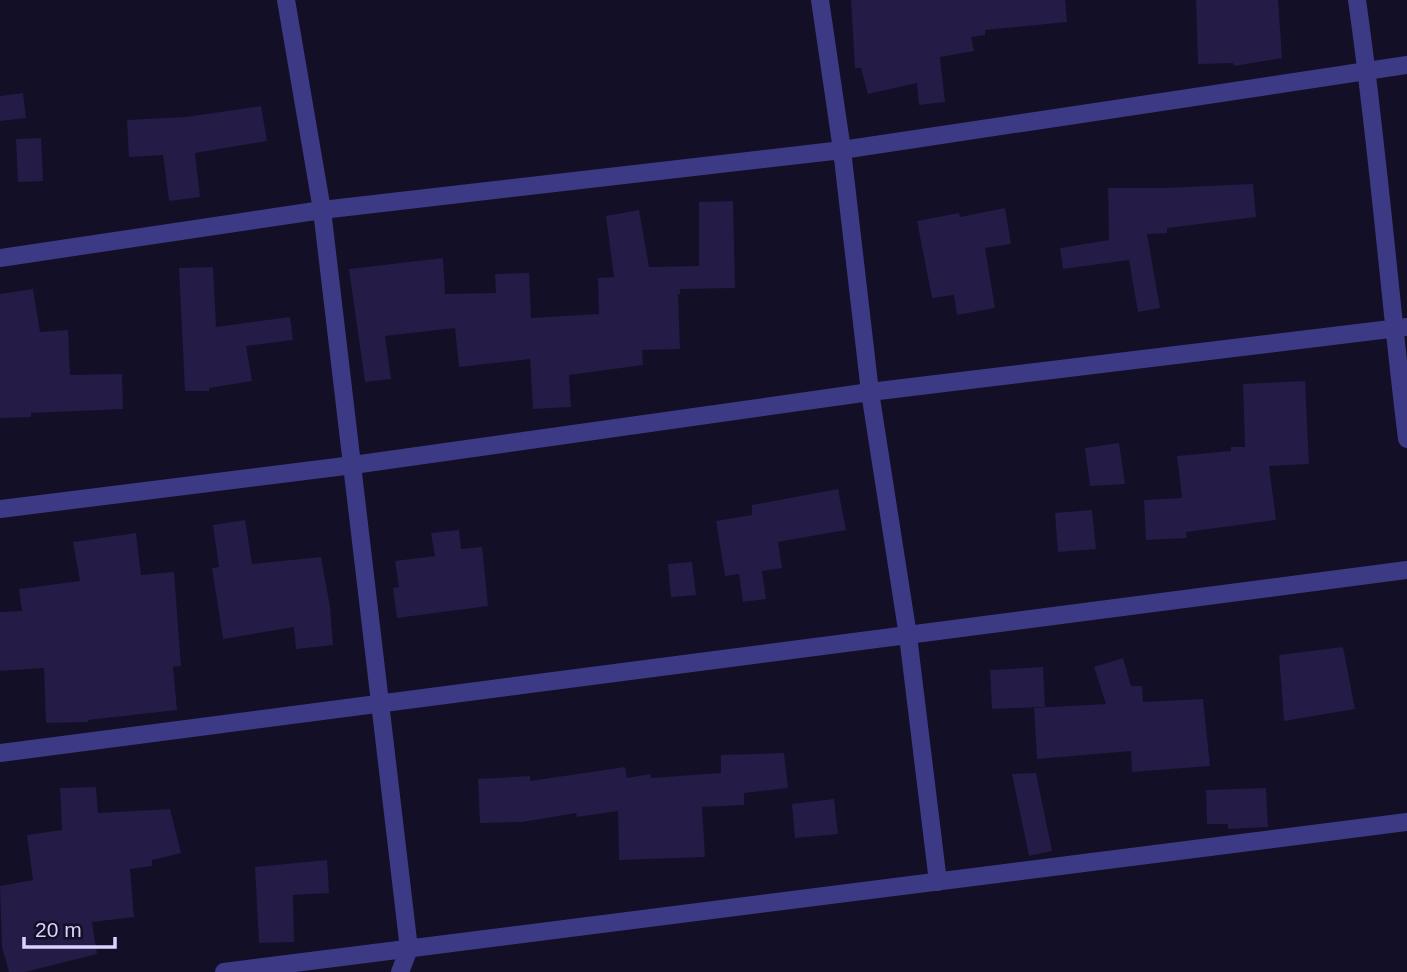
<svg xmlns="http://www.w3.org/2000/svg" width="1407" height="972" viewBox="0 0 1407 972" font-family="Helvetica,sans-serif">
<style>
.building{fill:#241b47}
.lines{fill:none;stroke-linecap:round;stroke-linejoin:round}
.minor{stroke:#3d3a85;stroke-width:18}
</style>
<rect width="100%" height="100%" fill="#130f26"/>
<path class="building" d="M851 0H1065L1067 22 985 30V35L971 37 974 51 940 57 945 102 919 105 917 83 868 94 861 68H855Z
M1196 0H1278L1282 58 1234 66 1233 63 1198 64Z
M23 93 26 118 0 121V96Z
M261 106 267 141 195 153 200 197 169 201 163 155 129 157 127 120 186 117Z
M41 138 43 181 18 182 16 139Z
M1253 184 1256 217 1167 228V233L1147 234 1160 308 1138 312 1129 260 1063 269 1060 248 1109 240 1108 188H1162Z
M733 201 735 288 680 289V294H678L680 349 642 350 643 365 569 375 571 407 533 409 530 359 459 367 455 328 385 336 391 379 365 382 349 269 443 258 445 294 496 293 495 274 529 273 531 318 599 314 598 278 614 277 606 216 639 210 649 267 699 266V202Z
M1005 208 1011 244 985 248 995 308 957 315 954 295 932 298 917 221 959 213 960 217Z
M213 267 216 327 290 317 293 340 246 346 252 381 209 388V391H185L179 268Z
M33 289 40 332 68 330 70 375 122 374 123 409 31 413V417L0 418V294Z
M1305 381 1309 464 1269 466 1276 520 1186 532 1187 538 1146 540 1144 500 1182 498 1177 456 1231 451V447H1245L1243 384Z
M1119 443 1125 484 1090 486 1085 448Z
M838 489 846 530 778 542 782 568 762 571 766 599 743 602 739 574 725 576 716 521 752 515V505Z
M1092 510 1096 549 1058 552 1055 513Z
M245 520 252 564 321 557 330 607 333 645 296 649 294 627 223 639 212 568 219 567 213 525Z
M459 530 461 549 482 547 488 606 397 618 393 588 399 587 395 561 435 556 431 533Z
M136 533 141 575 174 572 181 666 173 667 177 710 88 720V722L46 723 44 668 0 671V612L22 611 19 589 80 581 73 542Z
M692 562 696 595 671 597 668 564Z
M1343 647 1355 709 1284 721 1279 655Z
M1123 658 1131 686H1142L1143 702 1203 699 1210 766 1132 772 1131 751 1037 759 1034 708 1106 704 1094 667Z
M1043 667 1045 707 992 709 990 670Z
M784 753 788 788 744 793V805L702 807 705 857 619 860 618 811 577 817 576 813 522 822 480 823 478 779 530 776V781L625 767 627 778 650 774 651 778 721 773V755Z
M1036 773 1052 851 1029 856 1012 774Z
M96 787 98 813 170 809 181 853 152 860V866L130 869 134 917 92 922 97 954 25 972H9L2 947 0 886 33 880 27 835 62 830 60 788Z
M1266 788 1268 827 1228 829V824H1207L1206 790Z
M834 799 838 834 795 838 792 804Z
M327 860 329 893 293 895 294 942 259 943 255 867Z"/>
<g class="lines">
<path class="minor" d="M286 0 322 210 409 949 400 972
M820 0 842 150 870 392 908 636 938 882
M1357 0C1378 146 1389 293 1407 439
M0 258 322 210 842 150 1407 65
M0 509 353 465 870 392 1407 327
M0 753 1407 570
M224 972 1407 822"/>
</g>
<path d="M24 937v10h91v-10" fill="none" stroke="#d9d4ff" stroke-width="3.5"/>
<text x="35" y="937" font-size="21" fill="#d9d4ff" stroke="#130f26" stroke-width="5" paint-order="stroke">20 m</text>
</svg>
